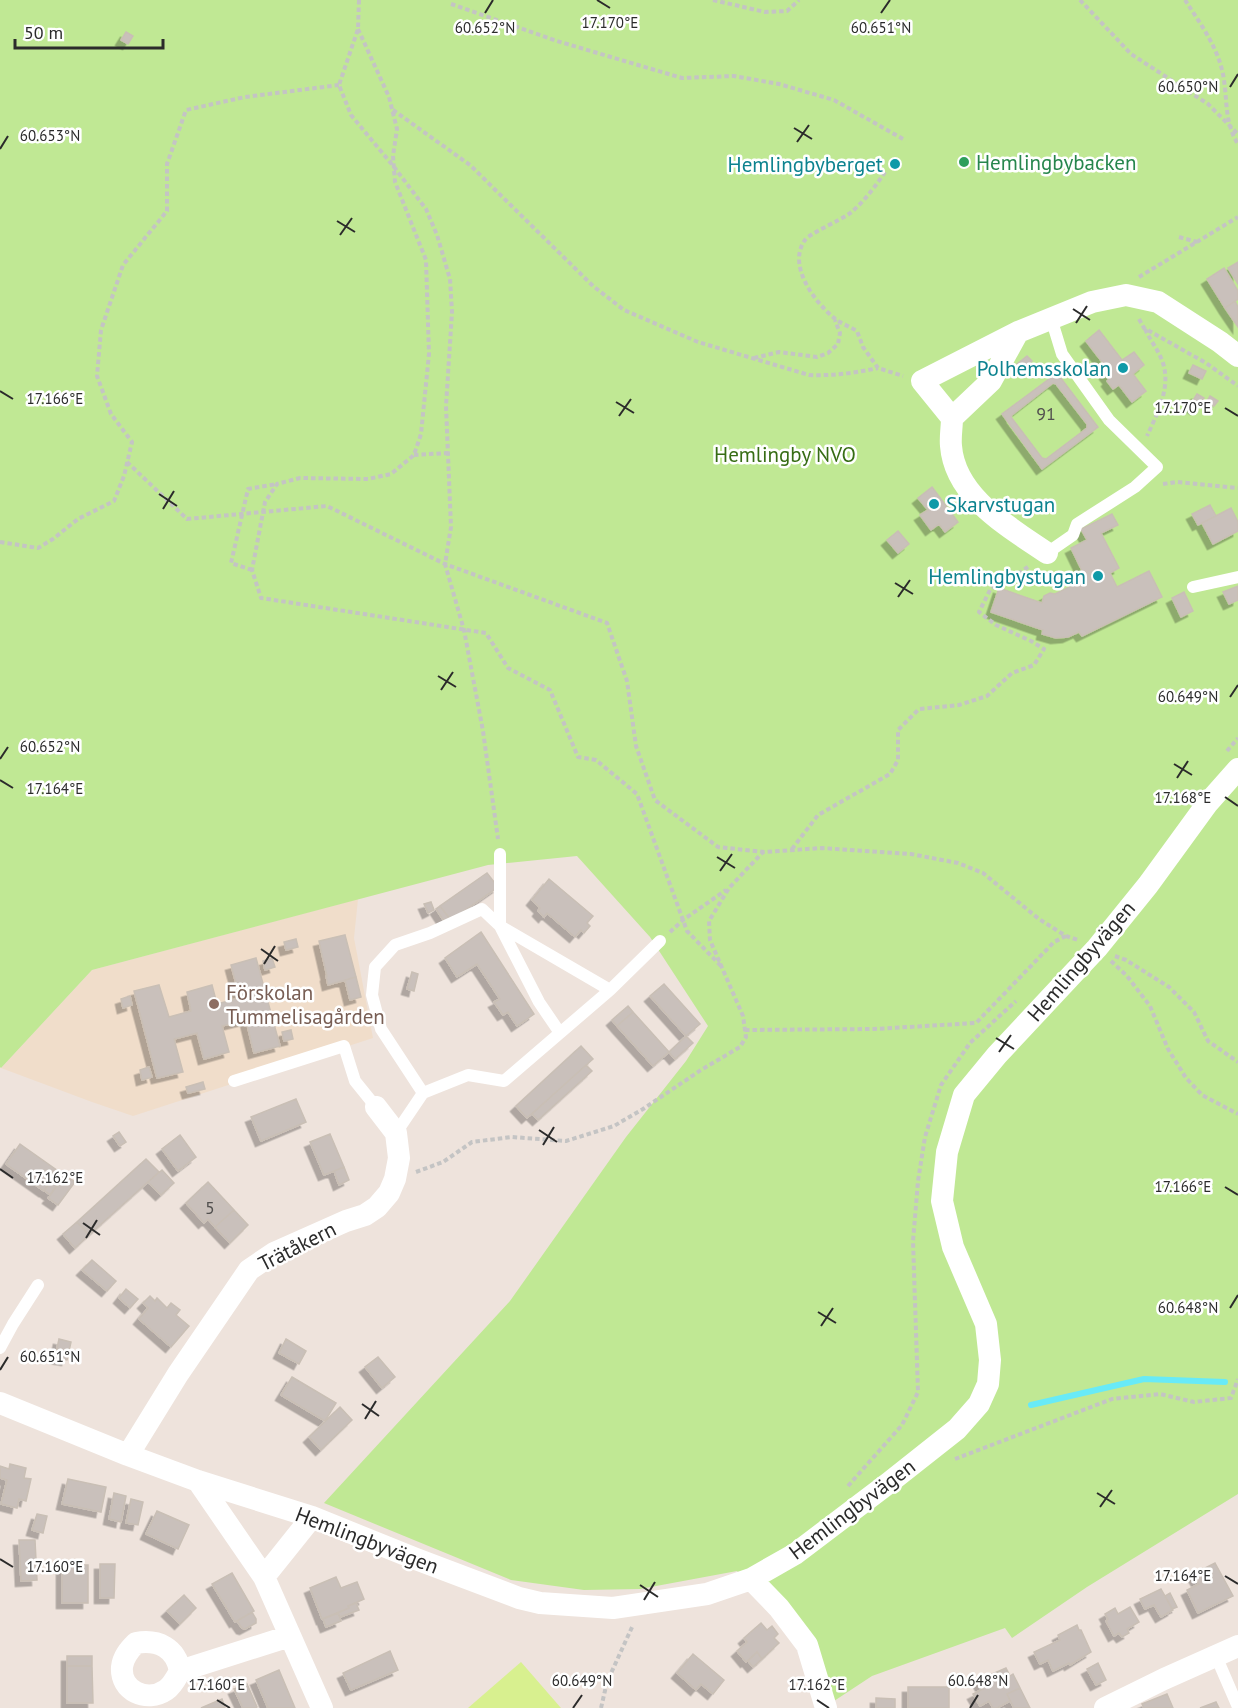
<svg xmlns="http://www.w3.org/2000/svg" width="1238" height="1708" viewBox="0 0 1238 1708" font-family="'PT Sans',sans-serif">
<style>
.education{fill:#f0ddca}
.green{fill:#c0e894}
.pitch{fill:#d8f08f}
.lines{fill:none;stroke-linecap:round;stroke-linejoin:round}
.stream{stroke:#68eaf7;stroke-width:6}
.building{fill:#c9c0bb;stroke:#c9bfb5;stroke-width:1.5;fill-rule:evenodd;filter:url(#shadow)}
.path{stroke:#c4c4c4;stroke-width:4;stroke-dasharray:4.5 3;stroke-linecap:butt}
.lane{stroke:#fff;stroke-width:12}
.street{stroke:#fff;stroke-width:22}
.ticks{fill:none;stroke:#2b2b2b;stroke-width:2}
.leisure-dot{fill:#2e9e5b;stroke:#fff;stroke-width:2}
.culture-dot{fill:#0f9aa8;stroke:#fff;stroke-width:2}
.education-dot{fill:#8d6e63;stroke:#fff;stroke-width:2}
.labels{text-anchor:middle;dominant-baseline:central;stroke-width:5;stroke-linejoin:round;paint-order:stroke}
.number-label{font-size:18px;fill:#52504f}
.leisure-label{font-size:21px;fill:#27864d;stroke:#fff;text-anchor:start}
.culture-label{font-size:21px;fill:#0d838f;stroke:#fff;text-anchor:end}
.park-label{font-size:21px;fill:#376d15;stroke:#fff}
.street-label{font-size:21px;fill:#2b2b2b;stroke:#fff}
.education-label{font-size:21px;fill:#785e54;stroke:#fff;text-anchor:start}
.ticks-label{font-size:15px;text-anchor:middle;fill:#2b2b2b;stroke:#fff;stroke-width:5;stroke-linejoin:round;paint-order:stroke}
</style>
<defs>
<filter id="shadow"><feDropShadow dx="-5.5" dy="5.5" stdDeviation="0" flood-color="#0004"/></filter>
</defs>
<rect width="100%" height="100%" fill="#eee3dc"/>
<path class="education" d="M358 899 354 938 373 1038 133 1116 92 1102 1 1068 92 970Z"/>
<path class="green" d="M0 0H1238V1494L1087 1587 1012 1638 1005 1628 872 1676 828 1705 784 1621 737 1571 640 1589 584 1590 511 1580 324 1503 510 1301 626 1137 686 1061 708 1026 650 937 577 856 488 865 92 970 1 1068 0 1067Z"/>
<path class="pitch" d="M521 1662 561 1708H468Z"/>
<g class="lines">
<path class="stream" d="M1031 1405 1144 1379 1225 1382"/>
</g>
<path class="building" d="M126 32 133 36 128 44 121 40Z
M1238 262V284L1228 268Z
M1224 268 1238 291V299L1225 308 1207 279Z
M1235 301 1238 307V327L1225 308Z
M1099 330 1122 360 1134 352 1144 365 1133 374 1146 391 1132 402 1119 385 1113 389 1107 381 1109 379 1105 374 1109 371 1086 341Z
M1027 356 1032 361 1021 371 1016 365Z
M1193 365 1206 371 1202 379 1189 373Z
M1057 373 1098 427 1042 469 1002 414ZM1053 383 1056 384 1087 424V428L1046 459 1042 458 1011 417 1012 415Z
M1197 394 1204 398 1196 409 1190 405Z
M1210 396 1218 401 1214 406 1207 401Z
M932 487 958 522 945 532 939 524 931 530 920 515 928 510 918 498Z
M1210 505 1216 516 1198 525 1192 514Z
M1231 508 1238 522V531L1213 544 1202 523Z
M1112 514 1118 525 1101 533 1119 568 1110 573 1117 587 1149 571 1162 597 1082 636 1079 632 1068 637 1056 638 1042 634 1043 630 991 612 999 588 1042 603 1044 596 1050 593 1055 594 1080 582 1076 574 1081 572 1085 580 1086 579 1071 548 1087 540 1081 529Z
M898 531 909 544 898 553 887 540Z
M1238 586V600L1229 604 1223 592Z
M1184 592 1193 611 1181 617 1172 598Z
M487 873 498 887 451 920 440 906Z
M549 879 593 916 587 923 590 926 584 933 581 930 575 937 547 913 544 917 538 911 540 908 532 900Z
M431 902 434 910 428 913 424 904Z
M440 906 449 918 444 921 436 909Z
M481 932 534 1014 517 1026 508 1012 503 1015 494 1002 500 999 477 964 457 977 445 958Z
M345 935 356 977 328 985 326 976H327L319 941Z
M296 939 298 947 286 950 284 942Z
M256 958 280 1046 254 1053 246 1020 222 1026 229 1052 204 1059 197 1033 174 1039 183 1072 157 1078 134 991 159 985 169 1017 191 1011 187 992 212 985 217 1004 240 998 231 965Z
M272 958 275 967 265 970 263 961Z
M412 972 418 974 414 991 407 989Z
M356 977 361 997 350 1000 345 980Z
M664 984 700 1024 686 1036 650 996Z
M130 996 132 1005 123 1008 121 999Z
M628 1006 633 1012 617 1026 612 1020Z
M633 1012 669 1052 653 1066 617 1026Z
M291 1030 293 1039 284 1041 282 1032Z
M686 1036 693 1043 675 1059 669 1052Z
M581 1046 593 1059 527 1118 516 1106Z
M586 1065 592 1071 538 1120 532 1114Z
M149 1067 152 1077 142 1080 140 1070Z
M203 1082 205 1089 188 1093 186 1087Z
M296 1099 306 1122 261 1141 251 1117Z
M119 1132 126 1142 120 1146 113 1136Z
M330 1134 344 1167 324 1175 310 1142Z
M180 1135 196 1157 178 1171 162 1149Z
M20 1144 58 1171 44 1191 6 1164Z
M146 1159 159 1172 89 1235 77 1222Z
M344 1167 349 1180 339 1185 334 1171Z
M162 1170 174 1183 161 1195 148 1182Z
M57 1172 63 1176 50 1195 44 1190Z
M65 1175 75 1182 58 1205 48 1198Z
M208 1182 234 1210 215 1227 208 1219 204 1223 186 1203Z
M234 1210 248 1225 230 1243 215 1227Z
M77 1222 89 1235 75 1248 63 1234Z
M92 1260 116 1281 107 1291 82 1270Z
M126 1289 138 1299 130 1308 119 1298Z
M150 1296 155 1301 157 1298 167 1308 171 1303 180 1310 176 1315 189 1326 171 1347 139 1319 148 1308 143 1303Z
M59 1339 71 1342 67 1360 55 1358Z
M286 1339 306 1351 299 1364 279 1353Z
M378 1357 395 1377 382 1388 365 1367Z
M292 1377 336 1403 325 1421 281 1395Z
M340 1407 352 1420 321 1450 309 1437Z
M10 1464 26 1468 24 1478 31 1479 26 1501 19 1499 17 1508 1 1504 7 1480 0 1478V1466L9 1469Z
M68 1479 106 1487 101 1512 62 1504Z
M114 1493 126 1496 121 1522 109 1519Z
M131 1499 143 1502 138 1525 126 1523Z
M157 1511 189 1525 178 1549 146 1534Z
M37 1514 47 1516 43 1533 32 1530Z
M19 1540H35L37 1580 21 1581Z
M1215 1563 1233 1596 1198 1613 1187 1590 1199 1584 1193 1574Z
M100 1564H115L114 1598H100Z
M62 1565H88V1603H62Z
M232 1573 254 1611 235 1622 212 1584Z
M336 1577 341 1588 357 1582 364 1599 348 1606 349 1608 322 1619 310 1588Z
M1161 1589 1173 1610 1161 1617 1154 1605 1145 1609 1140 1599Z
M1170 1593 1177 1607 1172 1609 1165 1596Z
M184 1595 196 1608 180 1624 167 1611Z
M356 1603 359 1610 340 1617 338 1613 349 1608 348 1606Z
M1130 1607 1139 1622 1127 1629 1129 1633 1122 1637 1119 1633 1114 1636 1106 1621 1108 1619 1105 1614 1115 1608 1118 1614Z
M252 1612 256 1619V1623L245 1629 242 1628 237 1621Z
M338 1613 341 1621 326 1627 323 1619Z
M761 1623 767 1630 772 1626 778 1634 774 1638 779 1643 762 1659 757 1652 746 1662 737 1651 747 1642 744 1638Z
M1077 1625 1079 1630H1081L1091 1652 1070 1665 1069 1663 1053 1671 1048 1660 1040 1664 1034 1652 1060 1640 1058 1635Z
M390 1651 398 1670 351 1690 343 1673Z
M757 1652 762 1659 753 1667 748 1661Z
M693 1654 724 1680 713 1694 701 1684 696 1690 677 1673Z
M67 1656H92V1666H67Z
M1098 1663 1106 1680 1096 1685 1087 1669Z
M67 1666H92L93 1703H67Z
M1006 1668 1010 1676 1013 1674 1020 1688 1007 1694 1010 1701 997 1708H993L989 1701 980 1706 973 1694 983 1689 978 1680Z
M279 1670 295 1708H268L256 1680Z
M247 1684 257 1707 255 1708H243L234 1689Z
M908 1687H949V1708H908Z
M1020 1688 1030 1708H1014L1007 1694Z
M1167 1694 1173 1708H1144L1142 1704Z
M876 1698 895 1699V1708H876Z
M222 1699 225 1708H201Z
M1216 1702 1219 1708H1200Z"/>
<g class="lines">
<path class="path" d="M359 0 358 29 339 85 351 115 394 167 426 209 437 235 450 279 452 312 446 406 451 527 445 564 464 630 483 731 498 839
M713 0 765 12 787 11 799 0
M1080 0 1131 54 1208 104 1238 134
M1185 0C1198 20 1214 42 1221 66 1229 93 1222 119 1238 144
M451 4 557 41 682 78 734 76 779 84 834 100 903 139
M358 29 389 97 397 129 393 156 395 182 426 260 429 354 421 434 414 455 391 474 368 479 300 478 277 484 265 502 252 570 261 598 486 633 508 668 550 690 578 757 596 760 637 794 687 931 721 966
M393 110 470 165 593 286 624 310 698 342 809 375C833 376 855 373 878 368
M885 172C875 187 863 203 849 214 839 221 810 233 805 240 787 265 814 301 833 317 839 323 849 326 857 331L863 347 878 368 903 376
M1179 237 1197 242
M1139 277 1238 217
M1139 319 1144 328 1206 363 1238 386
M1145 329C1150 340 1159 351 1163 363 1171 388 1157 414 1147 436
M754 358 779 352 817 357 828 353 838 344 840 333 835 320
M414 455 448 453
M127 462 187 519 327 506 445 564 607 623 627 681 636 746 655 800 718 847 764 852 822 848 911 854 958 863 983 873 1039 919 1066 936 1078 940
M1163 484 1177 482 1238 488
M0 542 38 548 53 539 78 519 114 501 124 476 132 442 111 414 97 376 101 330 123 265 167 211V164L186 110 245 97 339 85
M252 570 231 563 248 489 277 484
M1227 751 1238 738
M792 849 818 815 890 774 898 760V730L919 709 959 705 987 696 1012 673 1034 665 1044 649 1031 641 996 625 979 612 991 588 1018 574 1029 566
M670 932 683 920 726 890
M1115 956 1126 960 1169 987 1194 1012 1208 1041 1238 1062
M1111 961 1127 976 1150 1006 1168 1049 1186 1078 1202 1095 1238 1114
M745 1030 874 1029 976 1023 1054 942 1066 936
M416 1172 443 1162 472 1142 512 1137 566 1141 614 1126 643 1109 701 1070 740 1047 746 1037 743 1016 710 940 709 921 729 888 763 852
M955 1459 1112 1399 1160 1394 1194 1402 1231 1398 1238 1379
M848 1486 902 1425 918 1392 913 1241 918 1181 925 1137 941 1085 970 1043 1016 1001
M601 1708 607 1682 633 1625"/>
<path class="lane" d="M1047 553 1073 535 1077 524 1135 487 1157 467 1109 420 1062 354 1051 318
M1193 587 1238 577
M500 854V926L539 1002 560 1033
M610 990 660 941
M234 1081 344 1046 355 1081 376 1107
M396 1133 423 1093 381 1029 372 995 375 967 395 945 430 933 482 909 500 926 610 990 504 1081 468 1075 423 1093
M0 1348 13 1324 38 1285
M1216 1656 1238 1707"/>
<path class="street" d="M1018 332 991 381 952 418 922 381 1018 332 1092 302 1126 295 1158 302 1220 342 1238 356
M952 418C952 427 950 437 951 446 955 497 1009 527 1047 553
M0 1403 128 1455 198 1481 312 1517 416 1559 519 1598 540 1603 613 1608 707 1594 751 1579 795 1554 890 1482 957 1429 979 1404 988 1384 990 1360 986 1324 953 1247 942 1201 947 1152 964 1095 997 1055 1097 948 1148 885 1207 804 1238 769
M128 1455 178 1374 249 1270 274 1253 346 1221 365 1215 377 1207 389 1193 395 1179 399 1158 396 1133 376 1107
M198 1481 264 1577 322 1708
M264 1577 312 1517
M751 1579 779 1608 807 1645 826 1708
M180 1671C176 1648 158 1639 136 1643 129 1650 123 1657 122 1667 120 1691 147 1703 166 1690 173 1685 176 1678 180 1671L290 1636
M1105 1708 1164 1679 1238 1646"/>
</g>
<path class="ticks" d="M597 0 610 8M485 13 493 0M881 13 890 0M1230 87 1238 74M794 128 812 139M797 142 809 125M0 149 8 136M337 221 355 232M340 235 352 218M1073 309 1090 320M1076 323 1087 306M0 391 13 399M616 402 634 413M1225 408 1238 416M619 416 631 399M159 494 177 506M163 509 174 491M895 583 913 594M898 597 910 580M438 676 456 687M441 690 453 672M1230 697 1238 685M0 759 8 747M1174 764 1192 775M1177 778 1188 761M0 780 13 788M1225 797 1238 806M717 857 735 868M720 871 732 854M261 949 278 961M264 964 275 946M996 1038 1014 1049M999 1052 1011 1035M539 1130 557 1142M543 1145 554 1127M0 1169 13 1178M1225 1187 1238 1195M83 1223 100 1235M86 1238 97 1220M1230 1308 1238 1295M818 1312 836 1323M821 1326 833 1308M0 1370 8 1357M362 1404 379 1416M365 1419 376 1401M1097 1493 1115 1504M1100 1507 1112 1490M0 1559 13 1567M1225 1576 1238 1584M640 1585 658 1597M644 1600 655 1582M217 1700 230 1708M817 1700 829 1708M573 1708 582 1695M970 1708 978 1695"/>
<circle class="leisure-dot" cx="964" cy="162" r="6"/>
<g class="culture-dot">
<circle cx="895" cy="164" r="6"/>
<circle cx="1123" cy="368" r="6"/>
<circle cx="934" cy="504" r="6"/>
<circle cx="1098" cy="576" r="6"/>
</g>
<circle class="education-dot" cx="214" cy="1004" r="6"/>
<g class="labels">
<g class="number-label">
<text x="1046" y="413">91</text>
<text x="210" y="1207">5</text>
</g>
<g class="leisure-label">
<text x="976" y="162">Hemlingbybacken</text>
</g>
<g class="culture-label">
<text x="883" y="164">Hemlingbyberget</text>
<text x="1111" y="368">Polhemsskolan</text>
<text x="946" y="504" text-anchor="start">Skarvstugan</text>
<text x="1086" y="576">Hemlingbystugan</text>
</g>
<g class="park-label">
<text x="785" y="454">Hemlingby NVO</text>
</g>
<g class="street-label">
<text transform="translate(1081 961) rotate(-49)">Hemlingbyvägen</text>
<text transform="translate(297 1246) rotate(-27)">Trätåkern</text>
<text transform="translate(852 1509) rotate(-37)">Hemlingbyvägen</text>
<text transform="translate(367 1540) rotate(21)">Hemlingbyvägen</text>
</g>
<g class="education-label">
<text x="226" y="992">Förskolan<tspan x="226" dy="24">Tummelisagården</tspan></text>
</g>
</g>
<g class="ticks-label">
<text x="610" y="28">17.170°E</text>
<text x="485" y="33">60.652°N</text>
<text x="881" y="33">60.651°N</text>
<text x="1188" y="92">60.650°N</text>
<text x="50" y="141">60.653°N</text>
<text x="55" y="404">17.166°E</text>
<text x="1183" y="413">17.170°E</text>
<text x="1188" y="702">60.649°N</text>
<text x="50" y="752">60.652°N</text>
<text x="55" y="794">17.164°E</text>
<text x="1183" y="803">17.168°E</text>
<text x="55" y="1183">17.162°E</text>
<text x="1183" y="1192">17.166°E</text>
<text x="1188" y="1313">60.648°N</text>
<text x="50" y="1362">60.651°N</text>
<text x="55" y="1572">17.160°E</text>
<text x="1183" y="1581">17.164°E</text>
<text x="582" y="1686">60.649°N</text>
<text x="978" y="1686">60.648°N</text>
<text x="217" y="1690">17.160°E</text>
<text x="817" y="1690">17.162°E</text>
</g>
<path d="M15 39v9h148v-9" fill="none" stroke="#2b2b2b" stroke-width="3"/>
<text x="24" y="39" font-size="18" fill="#2b2b2b" stroke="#ffffff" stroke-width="4.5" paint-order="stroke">50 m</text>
</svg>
